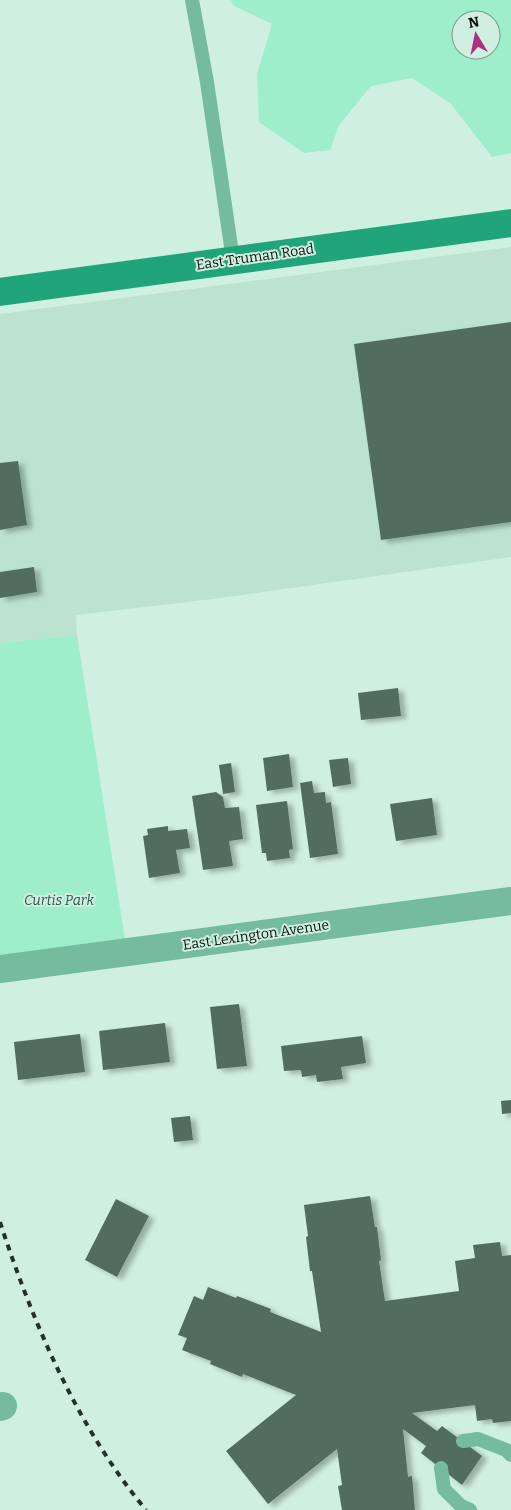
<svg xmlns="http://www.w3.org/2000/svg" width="511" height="1510" viewBox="0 0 511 1510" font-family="Bitter,serif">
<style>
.built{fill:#bbe3d0}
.green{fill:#9eedcb;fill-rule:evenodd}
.building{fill:#516d61;filter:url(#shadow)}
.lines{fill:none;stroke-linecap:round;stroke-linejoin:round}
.lane{stroke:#75bb9d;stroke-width:14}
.street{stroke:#75bb9d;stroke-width:28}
.secondary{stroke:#20a47a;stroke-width:28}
.rail{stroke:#23312b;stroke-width:4;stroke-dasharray:6 6;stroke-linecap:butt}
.labels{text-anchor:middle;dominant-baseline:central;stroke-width:4;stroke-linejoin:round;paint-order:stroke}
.street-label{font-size:14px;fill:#08130e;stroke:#cfefe0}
.park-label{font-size:14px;font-style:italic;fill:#2b5b48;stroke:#cfefe0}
</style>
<defs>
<filter id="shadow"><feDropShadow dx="5.5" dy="3" stdDeviation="2.5" flood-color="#0004"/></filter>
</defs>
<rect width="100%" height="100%" fill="#cfefe0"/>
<path class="built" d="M511 247V557L213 599 76 615 77 635 0 643V314Z"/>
<path class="green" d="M231 0H511V153L492 157 451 104 412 78 371 86 339 125 330 150 304 153 259 122 257 74 272 24 233 5ZM461 20H491V50H461Z
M77 635 127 952 0 969V643Z"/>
<path class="building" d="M511 322V522L381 540 354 344Z
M18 461 27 525 0 530V463Z
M34 567 37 592 0 598V572Z
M398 688 401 716 361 720 358 693Z
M289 754 293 787 267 791 263 758Z
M348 758 351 784 333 787 329 760Z
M231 763 235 792 223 794 219 765Z
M312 781 314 793 325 792 326 803 331 802 338 854 310 858 300 783Z
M216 792 223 797 225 808 239 807 243 839 229 841 233 866 203 870 192 796Z
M432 798 437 835 396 841 390 804Z
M287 801 293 849 289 850 290 858 267 861 266 853H262L256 805Z
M168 826V831L187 829 190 848 176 850 180 873 149 878 143 836 148 835 147 829Z
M239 1004 247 1066 217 1069 210 1007Z
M165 1023 170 1062 103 1070 99 1031Z
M80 1034 85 1072 18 1080 14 1042Z
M362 1036 366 1063 341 1067 343 1079 317 1082 316 1075 302 1077 301 1070 284 1071 281 1046Z
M511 1100V1113L502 1114 501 1101Z
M190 1116 193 1140 174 1142 171 1118Z
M370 1196 375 1227H377L381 1260 379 1261 385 1301 459 1291 455 1261 475 1258 473 1245 500 1242 502 1256 511 1255V1421L493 1423 492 1419 477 1421 475 1405 412 1413 437 1431 442 1426 482 1456 462 1485 421 1453 426 1446 403 1429 408 1477 412 1476 415 1510H342L338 1486 342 1485 337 1449 268 1504 226 1451 296 1395 243 1374 242 1377 210 1364 211 1361 182 1350 187 1338 178 1335 194 1296 203 1300 208 1287 236 1298 237 1296 271 1309 270 1312 321 1332 312 1271H310L306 1237 308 1236 304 1205Z
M116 1199 149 1216 117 1277 85 1260Z"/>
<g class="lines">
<path class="lane" d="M192 0 207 82 233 260
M463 1441 478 1439 506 1450 511 1455
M441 1468 444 1489 461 1506 470 1510"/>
<path class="street" d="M0 969 511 901
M0 1407 3 1406"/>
<path class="secondary" d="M0 292 511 223"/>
<path class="rail" d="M0 1222C33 1323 77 1427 146 1510"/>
</g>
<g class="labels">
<g class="street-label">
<text transform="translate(255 257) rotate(-8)">East Truman Road</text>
<text transform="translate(256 935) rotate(-8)">East Lexington Avenue</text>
</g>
<g class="park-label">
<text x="59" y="900">Curtis Park</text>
</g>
</g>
<g transform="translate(476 35) rotate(350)"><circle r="24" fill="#cfefe0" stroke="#7f978c"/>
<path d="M0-4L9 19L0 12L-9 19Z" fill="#ad3080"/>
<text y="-8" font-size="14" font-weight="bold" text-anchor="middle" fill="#08130e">N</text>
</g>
</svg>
